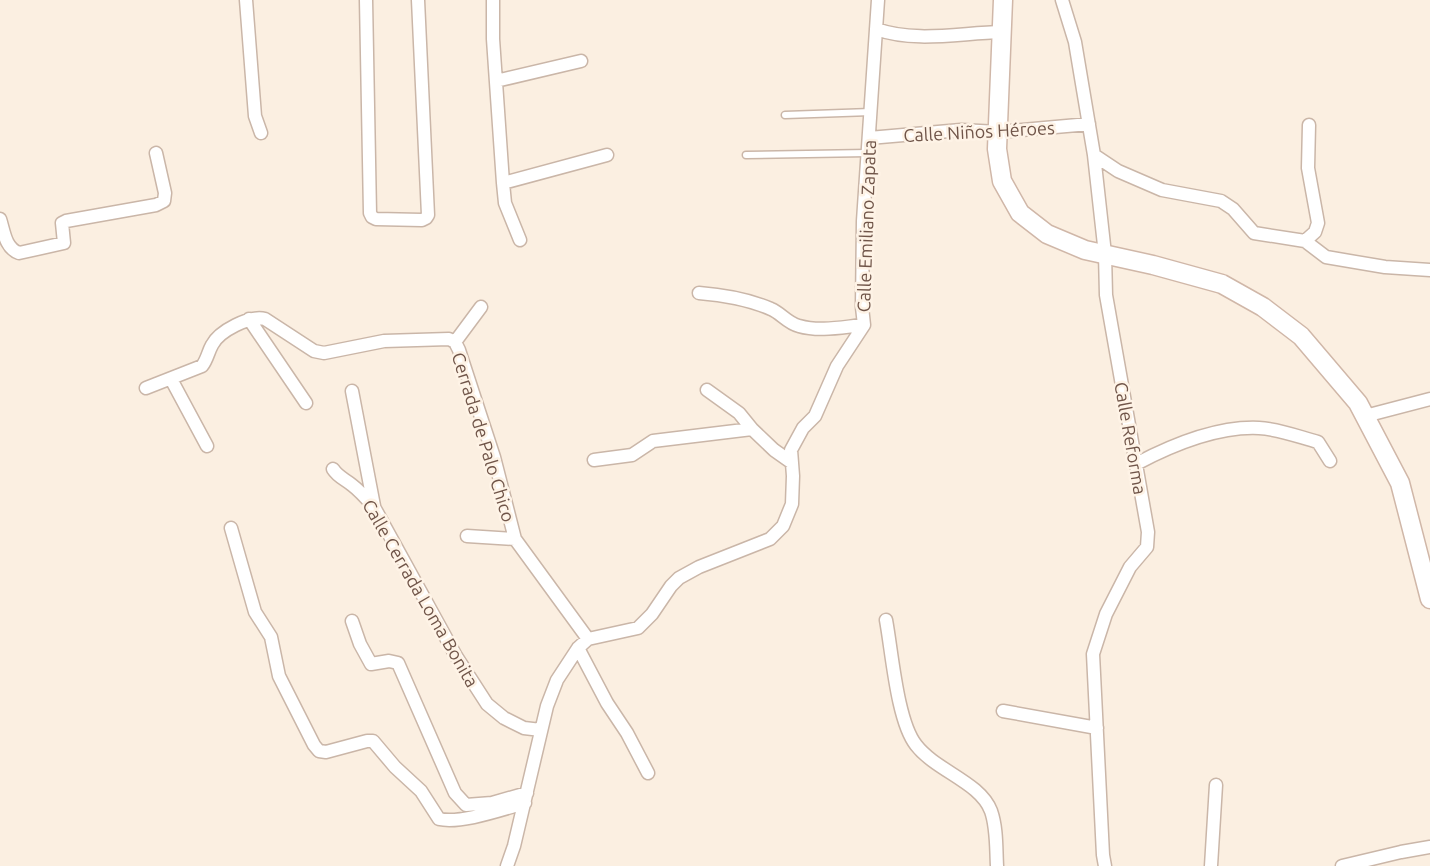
<svg xmlns="http://www.w3.org/2000/svg" width="1430" height="866" viewBox="0 0 1430 866" font-family="Ubuntu,sans-serif">
<style>
.lines{fill:none;stroke-linecap:round;stroke-linejoin:round}
.lane-casing{stroke:#cab6a8;stroke-width:9}
.street-casing{stroke:#cab6a8;stroke-width:15}
.secondary-casing{stroke:#d0b7a8;stroke-width:21}
.lane{stroke:#fff;stroke-width:6}
.street{stroke:#fff;stroke-width:12}
.secondary{stroke:#fff;stroke-width:18}
.labels{text-anchor:middle;dominant-baseline:central;stroke-width:5;stroke-linejoin:round;paint-order:stroke}
.street-label{font-size:18px;fill:#705549;stroke:#fef3e6}
</style>
<rect width="100%" height="100%" fill="#fbefe1"/>
<g class="lines">
<g class="lane-casing">
<path id="lane" d="M785 115 871 112
M746 155 868 153"/>
</g>
<g class="street-casing">
<path id="street" d="M246 0 255 116 261 133
M366 0 370 213 372 217 376 219 422 220 426 218 428 215 418 0
M493 0V39L503 183 505 203 520 240
M1062 0 1075 42 1094 155 1105 254 1106 295 1148 532 1147 547 1130 567 1106 614 1093 654 1103 855 1105 866
M876 29C916 43 959 33 1001 32
M496 81 581 61
M869 138 961 130 998 132 1089 124
M1094 155 1118 171 1162 190 1221 201 1233 209 1254 233 1305 241 1326 257 1385 267 1430 270
M503 183 607 155
M0 219C4 231 5 248 19 253L64 243 62 223 66 221 156 205 164 201 165 193 156 153
M1305 241 1315 232 1318 223 1308 168 1309 125
M699 293C724 295 748 299 771 309 781 313 787 323 799 326 820 332 842 327 864 325
M249 319 306 403
M455 342 481 307
M171 379 207 446
M146 388 202 366C207 360 208 352 212 345 219 331 250 315 265 319L314 351 324 353 384 341 449 339 455 342 459 350 494 457 515 539 588 639
M707 390 739 413 752 429 774 450 791 462
M352 391 374 506
M1365 416 1430 399
M594 460 632 455 653 441 752 429
M1136 464C1172 445 1218 426 1259 428 1279 429 1299 437 1318 442L1330 461
M333 469C338 477 345 479 352 485 360 491 367 499 374 507L456 656 487 704 504 718 524 728 541 730
M231 528 255 612 271 637 279 676 314 745 319 751 326 752 367 741H373L395 767 421 791 439 819C461 824 503 809 525 803
M467 536 515 539
M886 620C892 652 897 721 916 745 936 771 980 782 991 811 997 828 996 848 997 866
M352 621 360 644 371 664 389 661 398 663 455 793 466 805 492 803 527 793
M578 648 607 703 627 733 648 773
M1003 711 1097 728
M507 866 514 846 547 706 557 680 578 648 588 639 638 628 652 614 671 586 679 578 699 567 770 539 783 526 792 504 793 476 791 450 803 428 815 416 837 366 864 325 862 307 863 221 878 0
M1211 866 1216 785
M1342 866 1401 852 1430 847"/>
</g>
<g class="secondary-casing">
<path id="secondary" d="M1003 0 997 149 1002 181 1020 213 1047 234 1085 250 1153 265 1222 284 1263 307 1301 336 1358 403 1400 483 1430 599"/>
</g>
<use href="#lane" class="lane"/>
<use href="#street" class="street"/>
<use href="#secondary" class="secondary"/>
</g>
<g class="labels">
<g class="street-label">
<text transform="translate(979 131) rotate(-3)">Calle Niños Héroes</text>
<text transform="translate(866 226) rotate(-88)">Calle Emiliano Zapata</text>
<text transform="translate(484 437) rotate(73)">Cerrada de Palo Chico</text>
<text transform="translate(1131 438) rotate(80)">Calle Reforma</text>
<text transform="translate(421 593) rotate(60)">Calle Cerrada Loma Bonita</text>
</g>
</g>
</svg>
